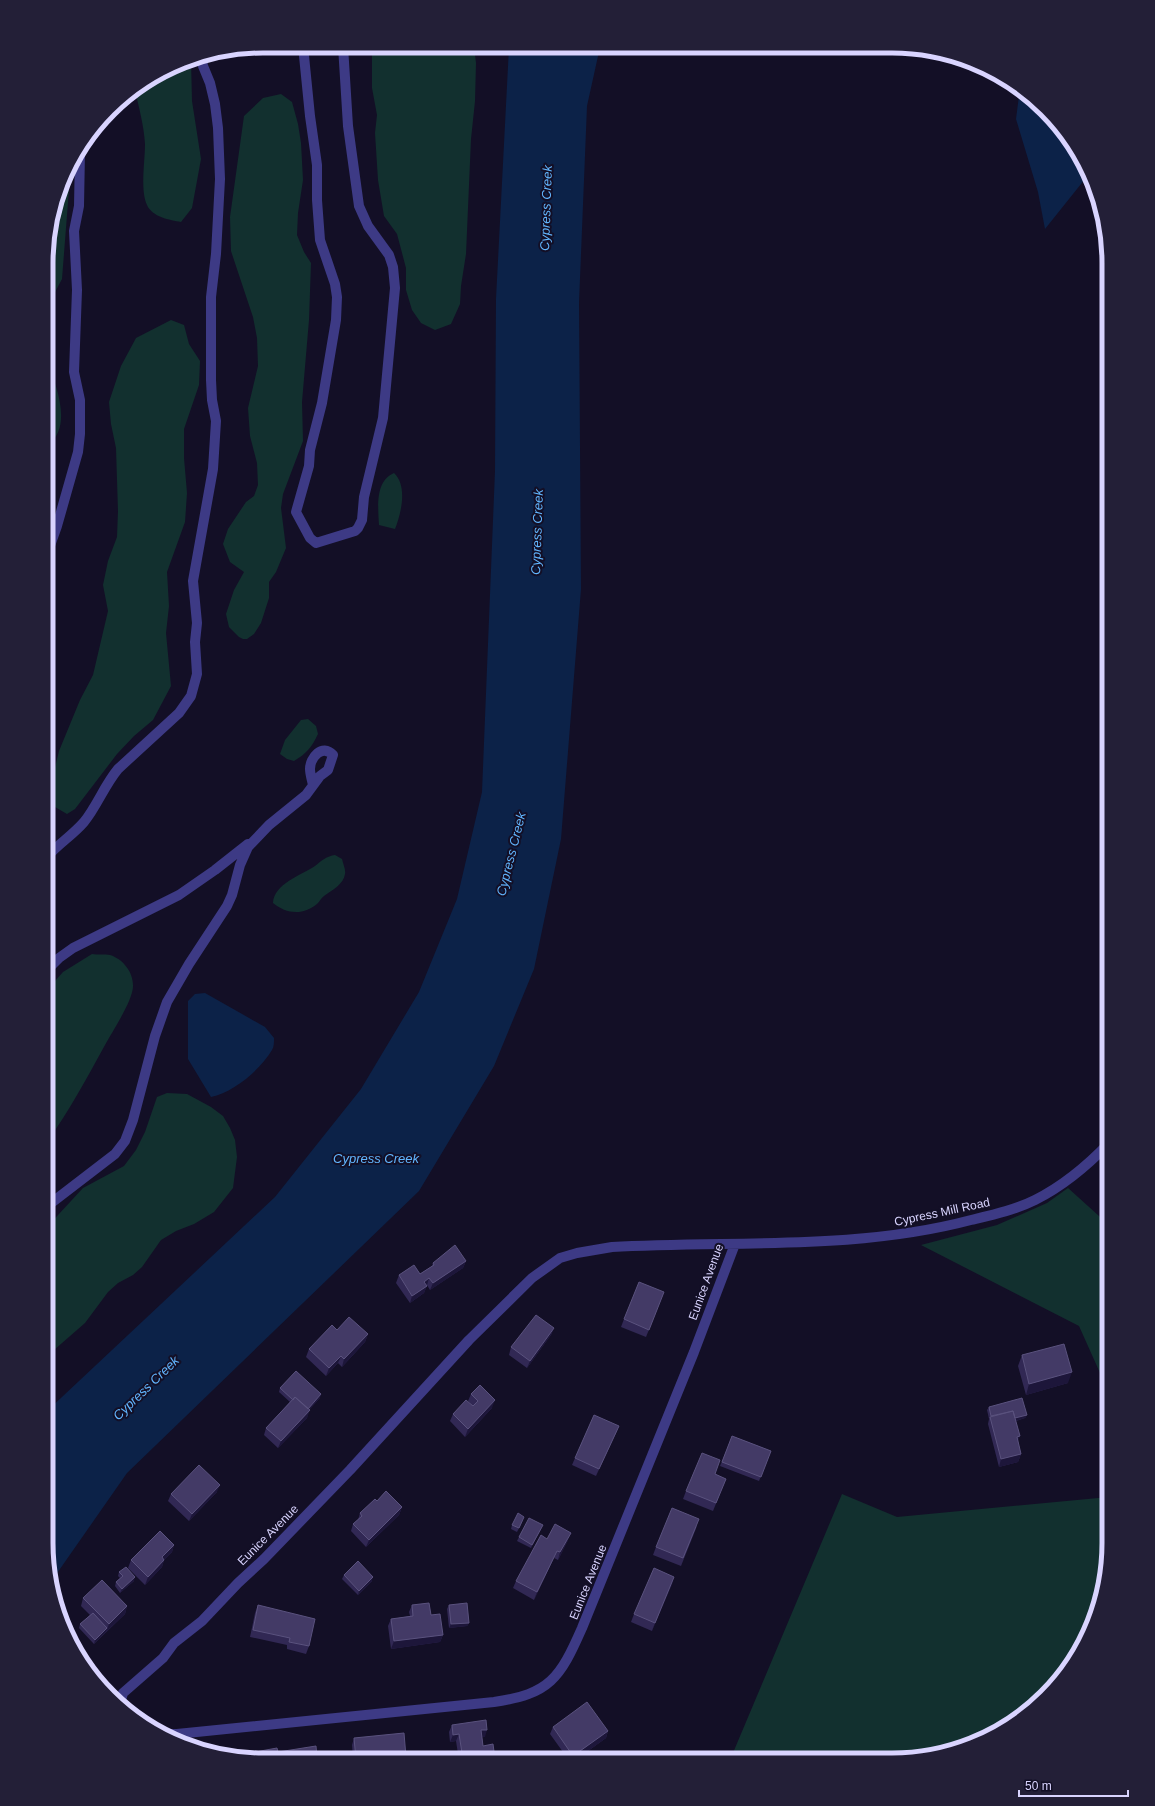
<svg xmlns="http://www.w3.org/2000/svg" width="1155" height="1806" viewBox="0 0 1155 1806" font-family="Arial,sans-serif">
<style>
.green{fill:#12302f}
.water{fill:#0c2248}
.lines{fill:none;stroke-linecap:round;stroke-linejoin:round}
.minor{stroke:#3d3a85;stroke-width:10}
.wall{fill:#312854}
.shaded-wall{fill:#1d163a}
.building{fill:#433a66;stroke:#5a527e}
.labels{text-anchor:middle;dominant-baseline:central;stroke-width:4;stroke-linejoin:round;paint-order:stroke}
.street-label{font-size:12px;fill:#d9d4ff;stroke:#130f26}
.water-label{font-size:13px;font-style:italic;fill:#62b6ff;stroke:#130f26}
.rim{fill:none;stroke:#d9d4ff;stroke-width:5}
</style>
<rect width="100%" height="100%" fill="#130f26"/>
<path class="green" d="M372 46 474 47 476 63 475 101 471 139 466 254 461 286 460 304 451 324 435 330 421 323 412 310 406 290V268L397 234 384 216 378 180 375 133 377 115 372 88Z
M191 60 192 101 201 159 192 208 181 222C170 220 152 217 147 205 140 190 145 162 145 144 144 126 139 108 135 90L180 62Z
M281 94 292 102 298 124 301 143 303 180 298 213 297 235 304 252 311 263 309 320 302 402 303 441 283 494 281 508 286 548 276 572 269 582V598L261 623 254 634 247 639H243L239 637 229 627 226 614 234 590 244 572 230 562 223 544 228 529 246 502 254 496 258 485 257 463 250 436 248 408 258 366 257 338 253 317 231 251 230 217 244 116 263 98Z
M71 164 62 279 54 294 48 313V235Z
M171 320 184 325 189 344 200 361 199 385 184 429V458L187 493 185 522 167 572 169 606 166 633 171 686 153 720 134 736 117 754 75 809 67 814 55 807 48 796 59 751 80 700 93 675 108 611 103 585 108 561 117 537 118 511 116 448 111 424 109 402 121 366 136 338Z
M48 363C56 386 73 426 48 445Z
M394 473C408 486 401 514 395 529L379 525C378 507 375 481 394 473Z
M308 719 316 726 318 734C312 747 306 754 294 761L287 759 280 754 285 740 301 720Z
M335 855 342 859C343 864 346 870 345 874 344 884 331 891 324 896 321 898 320 901 318 903 304 916 286 914 273 903 274 884 301 875 315 866 321 861 327 856 335 855Z
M92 954C97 955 105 954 110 955 123 959 133 972 133 985 134 999 112 1032 105 1045 87 1078 69 1111 47 1142V990L63 972Z
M167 1093 187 1094 211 1107 223 1116 230 1128 235 1140 237 1157 233 1188 214 1212 194 1224 176 1231 161 1240 142 1267 133 1275 118 1283 108 1292 85 1323 46 1357V1228L83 1188 124 1166 136 1150 145 1132 157 1097Z
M1068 1188 1109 1225V1393L1079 1326 921 1245 997 1225 1047 1203Z
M842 1494 897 1517 1109 1497V1558L1097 1613 1072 1664 1035 1706 975 1743 892 1760H730Z"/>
<path class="water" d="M509 47H600L587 106 579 303 581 589 561 839 534 969 494 1066 419 1191 127 1473 53 1579 46 1543V1412L275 1197 361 1089 419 992 457 899 482 792 495 471 496 299Z
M1020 88 1064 131 1089 174 1045 229 1038 192 1016 119Z
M205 993 265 1027 274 1038C274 1042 274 1047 272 1050 260 1070 234 1092 211 1097L188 1059V1001L195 994Z"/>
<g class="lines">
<path class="minor" d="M303 46 310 116 317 165V200L320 240 335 284 337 297 336 320 322 403 310 450 309 466 296 512 310 538 316 543 355 531 358 528 362 520 364 497 383 418 395 288 393 267 389 255 368 226 359 206 348 126 343 46
M47 554 57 526 78 452 80 434V400L74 372 77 290 74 231 79 206 80 152
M47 857C58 844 73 835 84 822 97 806 104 786 118 769L179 713 191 696 197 674 195 642 197 623 193 581 213 469 216 421 212 400 211 380V297L216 254 220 179 218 128 215 104 210 83 203 66 202 58
M47 970 59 958 73 948 179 895 215 870 248 844
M46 1207 115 1154 125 1141 133 1120 155 1036 167 1002 189 964 227 906 232 895 240 865 248 847 269 825 306 795 320 776 328 770 333 755C322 743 310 758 310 769 310 774 312 780 313 785
M120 1704 123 1693 163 1658 174 1643 202 1621 238 1583 264 1559 350 1470 469 1340 532 1278 560 1258 577 1253 612 1247C732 1240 854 1251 971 1220 992 1215 1015 1210 1035 1200 1063 1186 1087 1166 1109 1143
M163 1734H177L494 1702C550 1694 560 1678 582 1628L694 1352 735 1244"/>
</g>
<path class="wall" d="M466 1261 463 1268 430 1290 427 1285 424 1293 410 1303 396 1283 399 1275 420 1274 432 1266 433 1263Z
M664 1292 646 1337 621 1327 624 1319Z
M554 1328 551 1335 527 1368 509 1355 511 1347Z
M337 1330 368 1334 365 1342 342 1367 338 1363 326 1376 306 1357 309 1349Z
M1022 1355 1068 1383 1026 1395 1018 1366Z
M280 1388 320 1398 309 1410 307 1418 278 1448 264 1435 266 1428 290 1402 279 1392Z
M471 1394 492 1408 465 1437 450 1421 453 1414 473 1406 468 1401Z
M989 1407 1027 1415 1025 1418 1016 1421 1018 1442 1021 1454 1018 1462 999 1467 988 1424 989 1419 987 1410Z
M619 1426 616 1433 596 1476 572 1465 575 1458Z
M732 1436 771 1451 759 1481 720 1466Z
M715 1474 726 1479 713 1511 683 1499 686 1491Z
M217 1492 189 1521 168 1501 171 1494Z
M377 1501 402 1507 399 1515 366 1547 351 1531 353 1524 358 1520 360 1513Z
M523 1520 517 1532 511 1529 512 1525Z
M697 1526 681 1566 653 1555 656 1547Z
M541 1529 531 1548 517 1541 519 1537Z
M568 1540 558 1560 554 1558 534 1600 513 1588 516 1581Z
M174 1545 172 1552 164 1560 162 1567 145 1585 128 1568 131 1560Z
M119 1572 134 1581 120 1593 115 1586 116 1582 120 1578 118 1576Z
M344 1575 372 1581 358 1595 342 1579Z
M674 1577 652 1631 631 1622 634 1614Z
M83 1598 127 1606 125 1614 94 1644 79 1628 80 1624 90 1615 81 1606Z
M258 1605 309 1646 306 1654 287 1649V1645L250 1637 255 1613Z
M412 1605 431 1615 443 1635 440 1642 391 1649 388 1626 391 1619 410 1616 409 1612Z
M449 1605 469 1623 467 1626 449 1628 447 1609Z
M452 1725 485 1737H482L483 1746 495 1759H453L455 1754H458L456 1741 450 1742 449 1732Z
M553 1727 608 1731 606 1738 577 1759H568L550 1734Z
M354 1738 405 1759 353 1758 352 1745Z
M255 1752H278L317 1758H252Z"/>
<path class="shaded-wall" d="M466 1261 463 1268 430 1290 433 1283Z
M429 1278 427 1285 421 1289 424 1282Z
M427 1286 424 1293 410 1303 412 1296Z
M554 1328 551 1335 527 1368 530 1361Z
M368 1334 365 1342 342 1367 344 1359Z
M341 1356 338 1363 326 1376 329 1368Z
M1072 1372 1068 1383 1026 1395 1029 1384Z
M321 1394 320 1398 304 1415 305 1411Z
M495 1400 492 1408 465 1437 468 1429Z
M310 1410 307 1418 278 1448 281 1441Z
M1027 1415 1025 1418 1012 1422 1013 1418Z
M619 1426 616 1433 596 1476 599 1469Z
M1020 1436 1017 1444V1437Z
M1021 1454 1018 1462 999 1467 1001 1459Z
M220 1485 217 1492 189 1521 192 1514Z
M402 1507 399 1515 366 1547 369 1540Z
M543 1525 541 1529 531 1548 532 1545Z
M571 1533 568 1540 558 1560 560 1552Z
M174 1545 172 1552 159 1565 162 1557Z
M557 1551 554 1558 534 1600 537 1592Z
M164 1560 162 1567 145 1585 148 1577Z
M135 1577 134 1581 120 1593 122 1589Z
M373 1577 372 1581 358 1595 359 1591Z
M674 1577 672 1585 652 1631 655 1623Z
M127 1606 125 1614 106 1632 109 1624Z
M469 1623 467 1626 449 1628 451 1624Z
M107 1628 106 1632 94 1644 95 1640Z
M443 1635 440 1642 391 1649 394 1641Z
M481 1730H487L485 1737 478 1738Z
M608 1731 606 1738 577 1759H572L573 1756Z
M459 1734 456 1741 450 1742 453 1735Z
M406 1757 405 1759H389Z"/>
<path class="building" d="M455 1245 466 1261 433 1283 429 1278 424 1282 427 1286 412 1296 399 1275 414 1265 420 1274 434 1265 433 1263Z
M639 1282 664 1292 649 1330 624 1319Z
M536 1315 554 1328 530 1361 511 1347Z
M349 1317 368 1334 344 1359 341 1356 329 1368 309 1349 332 1325 337 1330Z
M1064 1344 1072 1372 1029 1384 1022 1355Z
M296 1371 321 1394 308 1409 295 1397 293 1400 280 1388Z
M480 1385 495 1400 468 1429 453 1414 466 1400 473 1406 478 1401 471 1394Z
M295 1397 310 1410 281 1441 266 1428Z
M1022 1398 1027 1415 1015 1418 1013 1411 991 1416 989 1407Z
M1013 1411 1020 1436 1017 1437 1021 1454 1001 1459 990 1417Z
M594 1415 619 1426 599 1469 575 1458Z
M732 1436 771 1451 761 1477 722 1462Z
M702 1453 720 1460 715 1474 726 1479 716 1503 686 1491Z
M199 1465 220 1485 192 1514 171 1494Z
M386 1491 402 1507 369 1540 353 1524 362 1516 360 1513 375 1499 377 1501Z
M672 1508 699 1519 683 1558 656 1547Z
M518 1513 524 1517 519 1528 512 1525Z
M529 1518 543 1525 532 1545 519 1537Z
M555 1524 571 1533 560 1552 557 1551 537 1592 516 1581 541 1535 547 1539Z
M160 1531 174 1545 162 1557 164 1560 148 1577 131 1560Z
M358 1561 373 1577 359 1591 344 1575Z
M126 1567 135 1577 122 1589 116 1582 123 1576 119 1572Z
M654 1568 674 1577 655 1623 634 1614Z
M102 1580 127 1606 109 1624 83 1598Z
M429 1603 431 1615 440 1614 443 1635 394 1641 391 1619 413 1616 412 1605Z
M467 1603 469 1623 451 1624 449 1605Z
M258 1605 315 1619 309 1646 289 1642 290 1638 253 1630Z
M93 1613 107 1628 95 1640 80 1624Z
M587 1702 608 1731 573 1756 553 1727Z
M486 1720 487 1730H481L483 1746 493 1744 495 1759H456L455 1754 462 1753 459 1734 453 1735 452 1725Z
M404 1733 406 1757 389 1759H356L354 1738Z
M316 1746 317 1758H256L255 1752 277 1748 278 1752Z"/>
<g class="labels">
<g class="street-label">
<text transform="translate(942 1212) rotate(-12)">Cypress Mill Road</text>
<text transform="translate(706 1282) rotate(-70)">Eunice Avenue</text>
<text transform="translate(268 1535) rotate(-45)">Eunice Avenue</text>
<text transform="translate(588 1582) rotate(-68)">Eunice Avenue</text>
</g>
<g class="water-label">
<text transform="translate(546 208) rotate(-88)">Cypress Creek</text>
<text transform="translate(537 532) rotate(-88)">Cypress Creek</text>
<text transform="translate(511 854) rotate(-76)">Cypress Creek</text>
<text x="376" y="1158">Cypress Creek</text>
<text transform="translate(146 1388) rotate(-44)">Cypress Creek</text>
</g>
</g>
<path d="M0 0H1155V1806H0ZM263 53H892A210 210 0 0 1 1102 263V1543A210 210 0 0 1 892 1753H263A210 210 0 0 1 53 1543V263A210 210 0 0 1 263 53Z" fill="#231f37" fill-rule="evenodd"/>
<path class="rim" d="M263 53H892A210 210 0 0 1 1102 263V1543A210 210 0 0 1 892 1753H263A210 210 0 0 1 53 1543V263A210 210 0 0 1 263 53Z"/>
<path d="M1019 1790v6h109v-6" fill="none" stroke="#d9d4ff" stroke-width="2"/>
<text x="1025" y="1790" font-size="12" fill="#d9d4ff" stroke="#130f26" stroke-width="3" paint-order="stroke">50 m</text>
</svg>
